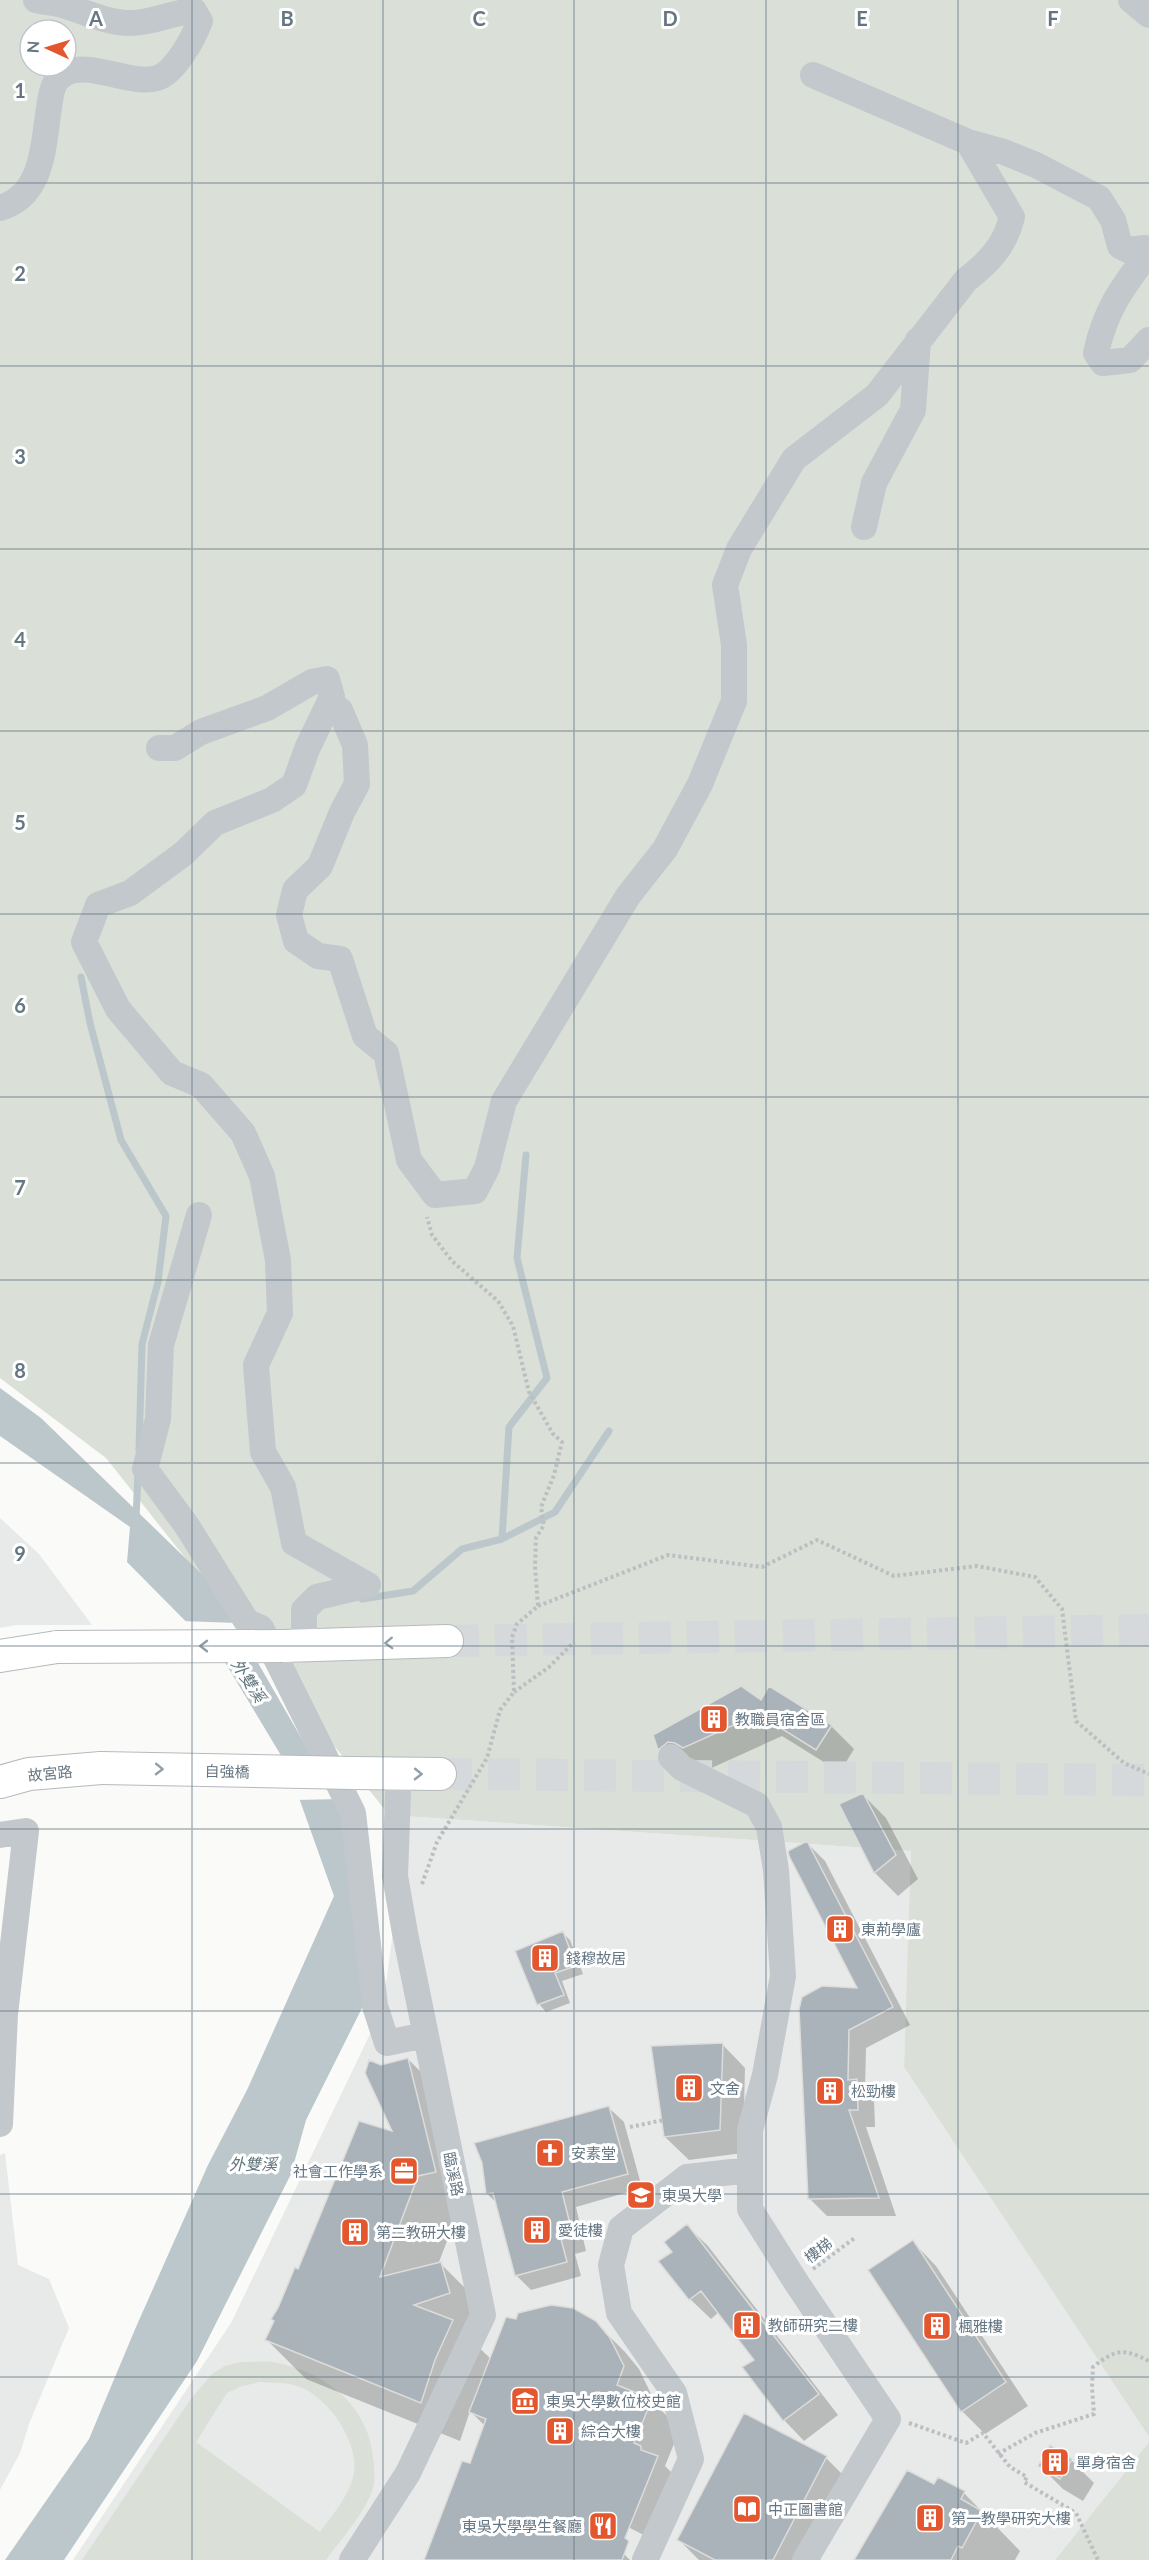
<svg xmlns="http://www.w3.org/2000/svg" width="1149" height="2560" viewBox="0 0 1149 2560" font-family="Lato,'Noto Sans TC',sans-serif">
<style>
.built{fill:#e8e9e9}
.green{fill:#dadfd7;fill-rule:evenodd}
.water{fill:#bbc7cb}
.pier{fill:#fafaf8}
.shadow{fill:#0003}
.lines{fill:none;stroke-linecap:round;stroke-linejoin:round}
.stream{stroke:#bbc7cb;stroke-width:7}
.building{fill:#aab3b9;stroke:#dcdcda;stroke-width:1.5}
.major-tunnel{stroke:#d5d9db;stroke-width:32;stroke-dasharray:32 16;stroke-linecap:butt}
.major-casing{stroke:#b5babe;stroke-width:34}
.path{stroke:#bbbfc2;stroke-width:4;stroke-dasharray:3 3;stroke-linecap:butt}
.minor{stroke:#c3c8cc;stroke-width:26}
.major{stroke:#fff;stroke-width:32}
.major-bridge-casing{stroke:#b5babe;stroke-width:34;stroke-linecap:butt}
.major-bridge{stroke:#fff;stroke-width:32}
.oneway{stroke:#939fa8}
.grid{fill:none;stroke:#657683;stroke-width:1.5;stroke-opacity:0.55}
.labels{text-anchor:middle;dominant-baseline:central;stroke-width:6;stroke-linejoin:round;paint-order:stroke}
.poi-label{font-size:15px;fill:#657683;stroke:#fff;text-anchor:start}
.street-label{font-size:15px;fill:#657683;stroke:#fff}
.water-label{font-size:16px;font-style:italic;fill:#60757c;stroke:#fff}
.grid-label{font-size:20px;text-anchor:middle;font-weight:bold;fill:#657683;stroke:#fff;stroke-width:6;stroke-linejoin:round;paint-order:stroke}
</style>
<rect width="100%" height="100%" fill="#fafaf8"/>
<path class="built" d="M0 1518 39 1554 92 1625H16L0 1628Z
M389 1815 912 1851 904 2067 1149 2437V2442L1055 2560H73L231 2323 383 2007 398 1893Z
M5 2153 18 2265 49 2279 69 2328 29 2424 20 2453 0 2490V2155Z"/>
<path class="green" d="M0 0H1149V2437L904 2067 911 1851 389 1815 106 1458 0 1378ZM30 30H66V66H30Z
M241 2362C251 2362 263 2361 273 2362 319 2370 365 2401 372 2451 374 2463 376 2479 372 2491 363 2516 341 2539 326 2560H82L190 2400 212 2374 225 2366ZM260 2382C272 2383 286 2382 297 2386 327 2395 359 2441 354 2473 350 2495 333 2514 320 2532L196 2442 227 2393 242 2386Z
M1149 2442V2560H1055Z"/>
<path class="water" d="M0 1388 41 1418 213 1585 341 1807 371 1990 306 2120 291 2174 197 2361 64 2560H5L89 2439 136 2327 208 2165 247 2090 334 1896 288 1767 223 1659 127 1562 130 1527 0 1436Z"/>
<path class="pier" d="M181 1621 238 1623 257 1656 218 1659Z
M316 1758 341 1799 296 1800 285 1768Z"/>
<path class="shadow" d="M761 1702 831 1726 854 1749 840 1772 782 1736 707 1770 683 1772 660 1749 655 1736Z
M862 1794 886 1818 918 1879 898 1896 875 1873 841 1804Z
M807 1843 825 1861 910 2025 866 2048 865 2090 874 2099 875 2127H866L896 2216H827L809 2198 800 2009 860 1990Z
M563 1933 570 1940 583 1974 562 1981 570 2003 546 2012 539 2004 517 1952Z
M722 2044 745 2068 743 2153 689 2160 665 2137Z
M408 2059 447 2098 457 2215 439 2262 479 2302 469 2338 491 2359 517 2321 595 2322 625 2352 639 2369 652 2396 651 2400 680 2429 665 2466 686 2487 663 2545 597 2511 618 2548 630 2560H426L471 2465 485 2426 470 2411 460 2441 306 2379 267 2340 299 2271 394 2134 381 2067Z
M609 2108 624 2122 642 2188 576 2207 586 2251 575 2254 581 2276 531 2290 516 2275 497 2203 487 2194Z
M687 2226 708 2246 838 2415 804 2441 784 2420 744 2367 756 2360 719 2312 711 2319 690 2299 674 2253Z
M913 2242 936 2266 1028 2406 985 2434 962 2411Z
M826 2458 849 2481 808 2560H699L679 2540Z
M1071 2460 1094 2483 1083 2501 1063 2489 1040 2466Z
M935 2487 964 2493 1020 2551 1015 2560H857Z"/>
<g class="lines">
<path class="stream" d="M81 977 90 1023 121 1140 166 1216 158 1282 142 1344 139 1450
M136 1519 138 1473
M502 1539 555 1512 609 1431
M362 1599 413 1591 462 1549 502 1539 509 1427 547 1378 517 1258 526 1155"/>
</g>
<path class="building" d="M741 1686 761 1700 769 1686 832 1725 816 1750 758 1714 683 1748 675 1743 668 1742 658 1750 653 1735Z
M863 1793 896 1855 874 1873 839 1804Z
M807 1841 893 2007 849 2030 848 2080 857 2079 858 2110H849L879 2198 808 2199 799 2009 802 1997 822 1986 857 1988 789 1856 788 1851Z
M563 1931 576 1966 555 1973 564 1995 537 2005 515 1951Z
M723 2043 720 2130 664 2137 651 2046Z
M408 2058 436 2172 418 2176 380 2277 441 2262 450 2293 414 2305 453 2320 435 2360 421 2403 265 2340 274 2321 271 2319 278 2308 295 2267 298 2269 359 2121 392 2131 365 2073 369 2060 381 2065Z
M609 2106 628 2174 562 2192 573 2236 561 2239 567 2262 515 2276 493 2193 486 2194 482 2163 474 2143Z
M687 2224 819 2394 783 2421 742 2367 754 2360 701 2291 689 2300 658 2261 672 2252 664 2242Z
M913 2240 1006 2382 961 2412 868 2270Z
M551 2305 573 2308 596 2321 610 2338 624 2366 617 2385 652 2399 634 2443 641 2446V2450L658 2456 625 2538 629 2541 622 2560H424L462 2461 470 2463 486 2419 469 2412 506 2317 516 2319 518 2313Z
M744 2413 827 2456 773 2560H715L677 2540Z
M1050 2445 1072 2459 1060 2479 1038 2466Z
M907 2470 934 2484 938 2477 965 2491 961 2499 982 2511 962 2548 958 2546 951 2560H854Z"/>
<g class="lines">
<path class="major-tunnel" d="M447 1641 1149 1630
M440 1774 1149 1780"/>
<g class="major-casing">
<path id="major" d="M283 1646 447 1641
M0 1656 57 1647
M353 1773 440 1774
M0 1782 29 1774 101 1768"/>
</g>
<path class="path" d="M538 1606 668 1555 762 1567 817 1540 894 1576 977 1566 1035 1577 1062 1609 1076 1721 1124 1763 1149 1774
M514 1692 549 1667 574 1642
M422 1884 437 1842 487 1758 500 1710 514 1692 512 1637 517 1624 538 1606 535 1566 536 1538 544 1525 541 1507 554 1475 562 1442 553 1434 529 1392 513 1326 498 1301 452 1261 432 1235 427 1217
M630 2127 664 2120
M813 2269 856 2237
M909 2423 966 2443 983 2433 1010 2467 1027 2477 1024 2482 1076 2513 1098 2560
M998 2454 1035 2433 1094 2414 1092 2387 1093 2367C1116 2349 1123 2348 1149 2361"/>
<path class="minor" d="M1131 0 1149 15
M813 75 968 142
M0 208C44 195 43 145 49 108 50 99 52 84 59 78 81 55 130 87 157 78 175 73 194 37 200 21L194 11C172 12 153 23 131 23 107 23 85 12 63 5 54 3 45 2 36 0
M864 527 874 483 913 410 918 340
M329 703 340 710 355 745 357 784 342 812 320 866 295 890 289 915 296 941 318 956 340 959 365 1036 386 1053 409 1160 435 1195 475 1191 487 1168 504 1101 628 896 665 849 700 784 734 701V645L725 585 739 549 794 459 877 395 966 280C989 262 1005 246 1012 217L968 142 1004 152 1036 165 1099 198 1113 220 1120 246 1128 250 1145 248 1146 256C1121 289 1105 311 1096 353L1103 363 1130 360 1149 340
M159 748H175L201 732 267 708 312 682 327 679 332 697 307 749 294 785 272 800 215 823 183 854 130 893 98 905 84 942 118 1009 172 1073 201 1085 243 1133 262 1176 278 1260 280 1313 256 1365 263 1452 283 1487 294 1543 368 1585 317 1597 304 1610V1628
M199 1215 161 1345 158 1419 145 1469 187 1526 247 1622 261 1628 353 1813 375 2006 387 2043 425 2035
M671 1757 682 1768 757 1805 769 1827 776 1870 783 1976 765 2075 750 2130V2170
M0 1835 26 1831 5 2014 0 2124
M352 2560 408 2473 483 2315 405 1933 395 1876 398 1793
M645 2560 691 2459 674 2393 619 2313 611 2265 621 2228 687 2177 750 2170V2209L796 2282 888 2419 805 2560"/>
<use href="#major" class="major"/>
<g class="major-bridge-casing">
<path id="major-bridge" d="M57 1647 283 1646
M101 1768 353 1773"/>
</g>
<use href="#major-bridge" class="major-bridge"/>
</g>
<defs><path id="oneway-chevron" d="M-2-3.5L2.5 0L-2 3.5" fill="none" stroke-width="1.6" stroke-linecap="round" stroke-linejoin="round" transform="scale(1.5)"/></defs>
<g class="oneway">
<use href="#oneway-chevron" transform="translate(389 1643) rotate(178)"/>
<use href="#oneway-chevron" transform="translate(204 1646) rotate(180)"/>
<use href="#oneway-chevron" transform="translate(159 1769) rotate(1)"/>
<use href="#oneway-chevron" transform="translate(418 1774) rotate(1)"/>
</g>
<path class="grid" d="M192 0V2560M383 0V2560M574 0V2560M766 0V2560M958 0V2560M0 183H1149M0 366H1149M0 549H1149M0 731H1149M0 914H1149M0 1097H1149M0 1280H1149M0 1463H1149M0 1646H1149M0 1829H1149M0 2011H1149M0 2194H1149M0 2377H1149"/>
<defs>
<g id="building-square" transform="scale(1.5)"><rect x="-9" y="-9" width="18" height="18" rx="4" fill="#e4572e" stroke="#fff"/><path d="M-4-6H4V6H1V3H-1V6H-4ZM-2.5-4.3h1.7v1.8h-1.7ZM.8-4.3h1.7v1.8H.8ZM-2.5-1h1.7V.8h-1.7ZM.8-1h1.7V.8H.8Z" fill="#fff"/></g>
<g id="church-square" transform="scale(1.5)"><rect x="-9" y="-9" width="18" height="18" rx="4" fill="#e4572e" stroke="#fff"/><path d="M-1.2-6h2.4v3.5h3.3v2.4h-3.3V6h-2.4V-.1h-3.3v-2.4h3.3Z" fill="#fff"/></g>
<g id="office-square" transform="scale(1.5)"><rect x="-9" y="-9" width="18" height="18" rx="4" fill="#e4572e" stroke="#fff"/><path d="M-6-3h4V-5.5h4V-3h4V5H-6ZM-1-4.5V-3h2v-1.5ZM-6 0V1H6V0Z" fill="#fff"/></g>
<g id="university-square" transform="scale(1.5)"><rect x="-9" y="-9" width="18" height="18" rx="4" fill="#e4572e" stroke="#fff"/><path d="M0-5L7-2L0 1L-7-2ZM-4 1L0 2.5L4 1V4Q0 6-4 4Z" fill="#fff"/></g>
<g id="museum-square" transform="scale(1.5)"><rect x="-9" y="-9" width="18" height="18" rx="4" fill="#e4572e" stroke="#fff"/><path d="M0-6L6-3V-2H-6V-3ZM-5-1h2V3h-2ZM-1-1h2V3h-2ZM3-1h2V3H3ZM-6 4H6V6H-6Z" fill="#fff"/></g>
<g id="library-square" transform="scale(1.5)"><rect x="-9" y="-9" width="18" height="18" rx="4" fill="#e4572e" stroke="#fff"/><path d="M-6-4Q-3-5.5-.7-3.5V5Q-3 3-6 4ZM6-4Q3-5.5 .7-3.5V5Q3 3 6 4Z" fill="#fff"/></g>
<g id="restaurant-square" transform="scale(1.5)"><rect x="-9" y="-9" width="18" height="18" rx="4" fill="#e4572e" stroke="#fff"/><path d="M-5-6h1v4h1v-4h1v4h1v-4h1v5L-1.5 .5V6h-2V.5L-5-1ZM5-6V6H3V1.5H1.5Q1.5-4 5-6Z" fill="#fff"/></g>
</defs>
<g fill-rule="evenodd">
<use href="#building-square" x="714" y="1719"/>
<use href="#building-square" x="840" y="1929"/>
<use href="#building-square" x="545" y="1958"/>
<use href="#building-square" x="689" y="2088"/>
<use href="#building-square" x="830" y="2091"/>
<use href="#church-square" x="550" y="2153"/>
<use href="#office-square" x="404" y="2171"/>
<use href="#university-square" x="641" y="2195"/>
<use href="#building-square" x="537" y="2230"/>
<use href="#building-square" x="355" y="2232"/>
<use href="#building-square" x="747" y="2325"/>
<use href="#building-square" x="937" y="2326"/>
<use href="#museum-square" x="525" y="2401"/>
<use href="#building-square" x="560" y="2431"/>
<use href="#building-square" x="1055" y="2462"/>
<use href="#library-square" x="747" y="2509"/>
<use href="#building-square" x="930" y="2518"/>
<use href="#restaurant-square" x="603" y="2526"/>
</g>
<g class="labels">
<g class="poi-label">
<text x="735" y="1719">教職員宿舍區</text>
<text x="861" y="1929">東荊學廬</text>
<text x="566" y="1958">錢穆故居</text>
<text x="710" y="2088">文舍</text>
<text x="851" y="2091">松勁樓</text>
<text x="571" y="2153">安素堂</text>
<text x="383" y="2171" text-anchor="end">社會工作學系</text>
<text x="662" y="2195">東吳大學</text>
<text x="558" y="2230">愛徒樓</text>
<text x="376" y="2232">第二教研大樓</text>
<text x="768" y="2325">教師研究二樓</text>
<text x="958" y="2326">楓雅樓</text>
<text x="546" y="2401">東吳大學數位校史館</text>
<text x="581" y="2431">綜合大樓</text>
<text x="1076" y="2462">單身宿舍</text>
<text x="768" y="2509">中正圖書館</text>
<text x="951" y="2518">第一教學研究大樓</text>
<text x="582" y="2526" text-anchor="end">東吳大學學生餐廳</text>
</g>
<g class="street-label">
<text transform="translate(227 1771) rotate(1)">自強橋</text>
<text transform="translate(50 1773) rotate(-6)">故宮路</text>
<text transform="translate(454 2174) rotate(78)">臨溪路</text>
<text transform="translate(818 2250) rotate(-37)">樓梯</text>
</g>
<g class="water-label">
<text transform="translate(249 1680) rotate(57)">外雙溪</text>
<text x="253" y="2163">外雙溪</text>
</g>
</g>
<g class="grid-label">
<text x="96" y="26">A</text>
<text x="287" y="26">B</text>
<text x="479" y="26">C</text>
<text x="670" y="26">D</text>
<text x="862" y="26">E</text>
<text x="1053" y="26">F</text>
<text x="20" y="98">1</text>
<text x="20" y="281">2</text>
<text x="20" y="464">3</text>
<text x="20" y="647">4</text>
<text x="20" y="830">5</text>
<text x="20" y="1013">6</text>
<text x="20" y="1195">7</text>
<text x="20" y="1378">8</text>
<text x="20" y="1561">9</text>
</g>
<g transform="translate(48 48) rotate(274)"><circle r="28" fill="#ffffff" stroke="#c1c8cd" stroke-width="1.5"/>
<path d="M0-4.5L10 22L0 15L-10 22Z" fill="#e4572e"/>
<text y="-9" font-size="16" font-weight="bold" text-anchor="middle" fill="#657683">N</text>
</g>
</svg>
